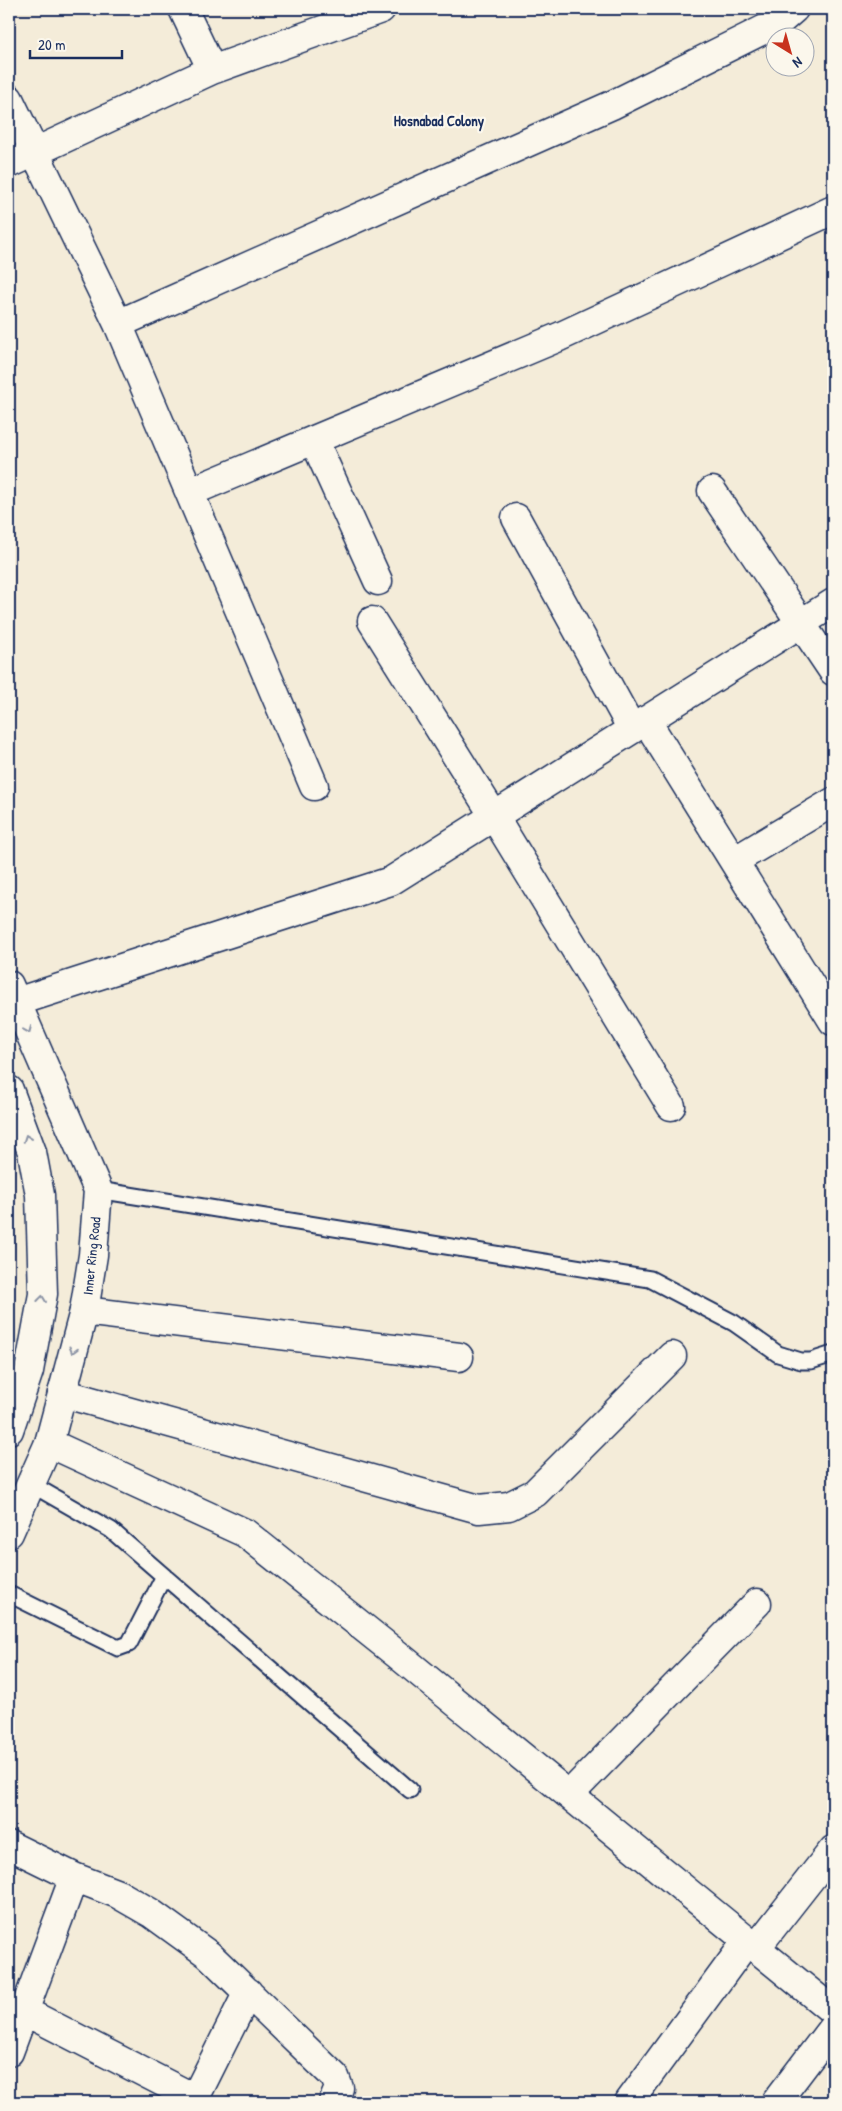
<svg xmlns="http://www.w3.org/2000/svg" width="842" height="2111" viewBox="0 0 842 2111" font-family="'Patrick Hand',sans-serif">
<style>
.lines{fill:none;stroke-linecap:round;stroke-linejoin:round}
.lane-casing{stroke:#1b2f5e;stroke-width:19}
.street-casing{stroke:#1b2f5e;stroke-width:31}
.highway-casing{stroke:#1b2f5e;stroke-width:31}
.lane{stroke:#fbf7ec;stroke-width:15}
.street{stroke:#fbf7ec;stroke-width:28}
.highway{stroke:#fbf7ec;stroke-width:28}
.oneway{stroke:#8b93a5}
.labels{text-anchor:middle;dominant-baseline:central;stroke-width:4.5;stroke-linejoin:round;paint-order:stroke}
.street-label{font-size:14px;fill:#1b2f5e;stroke:#fbf7ec}
.neighbourhood-label{font-size:15px;font-weight:bold;fill:#1b2f5e;stroke:#fbf7ec}
</style>
<rect width="100%" height="100%" fill="#f4ecd9"/>
<filter id="ink" filterUnits="userSpaceOnUse"><feTurbulence type="fractalNoise" baseFrequency=".02" numOctaves="2"/><feDisplacementMap in="SourceGraphic" scale="10" xChannelSelector="R" yChannelSelector="G"/><feConvolveMatrix kernelMatrix="1 2 1 2 8 2 1 2 1" color-interpolation-filters="sRGB"/></filter>
<g filter="url(#ink)">
<g class="lines">
<g class="lane-casing">
<path id="lane" d="M98 1190 650 1279 734 1323 778 1354 801 1361H811L833 1354
M31 1484 111 1530 410 1790
M9 1594 118 1648 129 1644 164 1576"/>
</g>
<g class="street-casing">
<path id="street" d="M183 9 212 70
M9 99 118 324 314 786
M9 164 212 70 381 9
M118 324 612 105 779 22 794 9
M314 440 378 581
M712 491 833 671
M190 492 559 337 833 210
M516 518 632 729
M372 621 494 816 671 1106
M646 720 833 1021
M734 861 833 802
M16 1002 391 881 833 603
M84 1311 459 1357
M62 1393 479 1509 509 1506 535 1493 672 1356
M49 1443 245 1533 398 1655 833 2011
M569 1795 757 1603
M9 1845 74 1877 118 1894 151 1913 209 1955 335 2077 339 2088 333 2102
M756 1948 833 1850
M24 2011 194 2098
M9 2052 74 1877
M193 2102 248 1992
M629 2102 747 1941
M776 2102 833 2027"/>
</g>
<g class="highway-casing">
<path id="highway" d="M9 985 98 1190 93 1255 84 1311 49 1443 9 1533
M9 1090 32 1152 40 1195 43 1294 29 1371 9 1430"/>
</g>
<use href="#lane" class="lane"/>
<use href="#street" class="street"/>
<use href="#highway" class="highway"/>
</g>
<defs><path id="oneway-chevron" d="M-2-3.5L2.5 0L-2 3.5" fill="none" stroke-width="1.6" stroke-linecap="round" stroke-linejoin="round" transform="scale(1.25)"/></defs>
<g class="oneway">
<use href="#oneway-chevron" transform="translate(28 1030) rotate(67)"/>
<use href="#oneway-chevron" transform="translate(27 1138) rotate(-110)"/>
<use href="#oneway-chevron" transform="translate(42 1299) rotate(-83)"/>
<use href="#oneway-chevron" transform="translate(73 1350) rotate(105)"/>
</g>
</g>
<g class="labels">
<g class="street-label">
<text transform="translate(91 1256) rotate(-84)">Inner Ring Road</text>
</g>
<g class="neighbourhood-label">
<text x="439" y="120">Hosnabad Colony</text>
</g>
</g>
<rect width="842" height="2111" fill="none" stroke="#fbf7ec" stroke-width="30"/>
<rect x="15" y="15" width="812" height="2081" fill="none" stroke="#1b2f5e" stroke-width="2" filter="url(#ink)"/>
<g transform="translate(790 52) rotate(143)"><circle r="24" fill="#fbf7ec" stroke="#a1a7b3"/>
<path d="M0-4L9 19L0 12L-9 19Z" fill="#c8321e"/>
<text y="-8" font-size="14" font-weight="bold" text-anchor="middle" fill="#1b2f5e">N</text>
</g>
<path d="M30 50v8h92v-8" fill="none" stroke="#1b2f5e" stroke-width="2.5"/>
<text x="38" y="50" font-size="15" fill="#1b2f5e" stroke="#fbf7ec" stroke-width="4" paint-order="stroke">20 m</text>
</svg>
